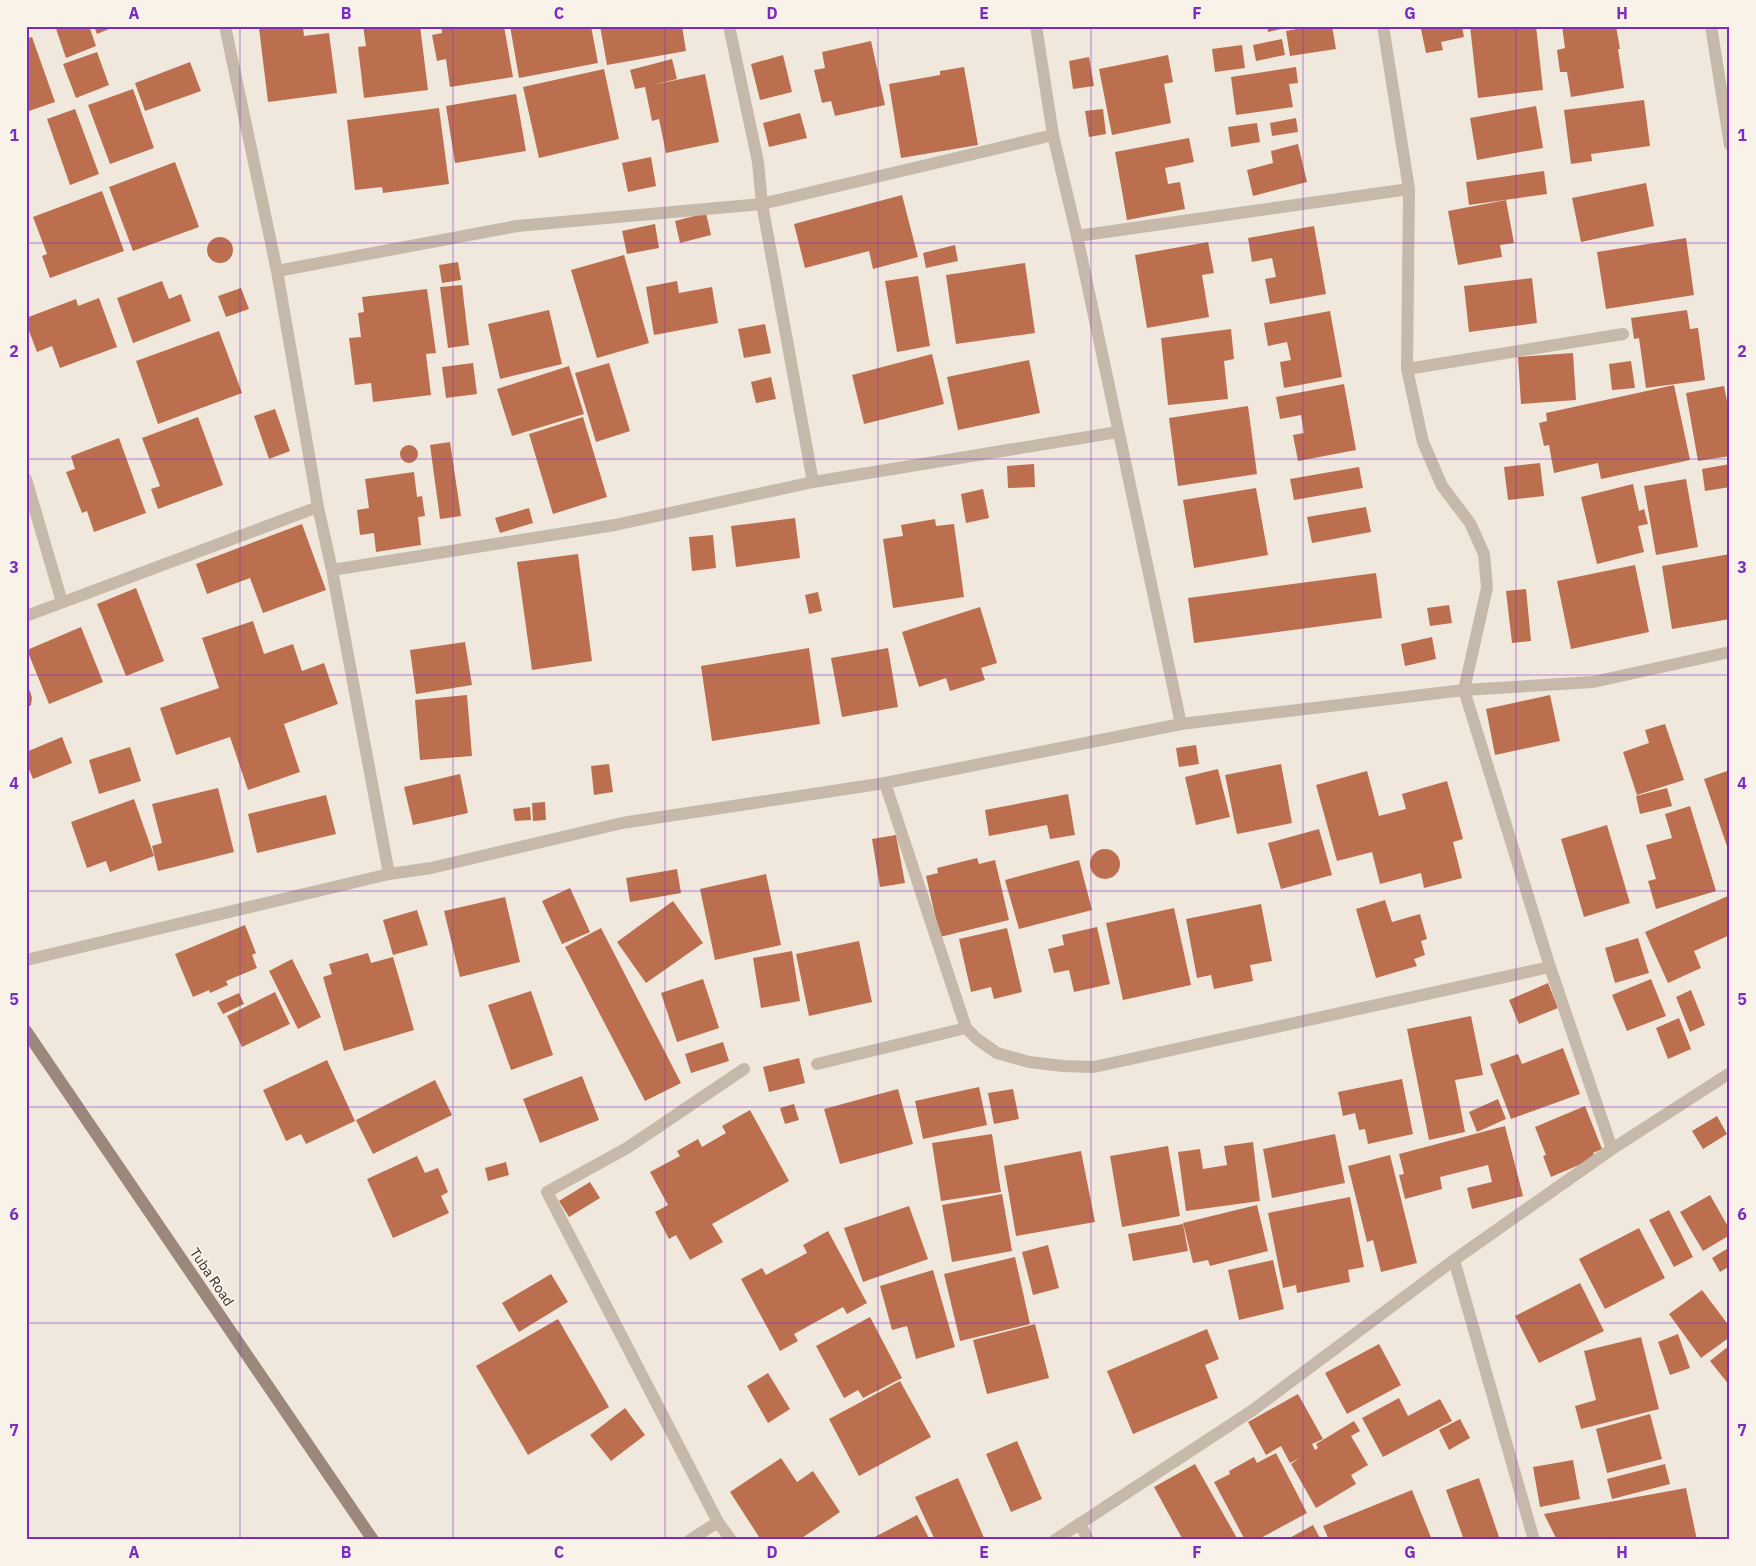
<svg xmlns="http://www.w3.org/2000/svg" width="1756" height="1566" viewBox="0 0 1756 1566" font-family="'IBM Plex Sans',sans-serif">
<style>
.building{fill:#bc6f4f}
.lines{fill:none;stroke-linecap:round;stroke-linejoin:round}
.street{stroke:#c7b9aa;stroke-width:12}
.secondary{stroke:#9b887b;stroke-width:12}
.grid{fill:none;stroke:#7b2cbf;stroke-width:1;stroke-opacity:0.55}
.labels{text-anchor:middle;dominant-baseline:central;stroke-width:4;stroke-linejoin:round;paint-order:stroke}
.street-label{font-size:14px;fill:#352d29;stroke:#f8f2e9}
.neatline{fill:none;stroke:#7b2cbf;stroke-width:2}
.grid-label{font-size:16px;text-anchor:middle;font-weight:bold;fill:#7b2cbf}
</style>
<rect width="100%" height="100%" fill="#f0e8dd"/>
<path class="building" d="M55 26H89L96 46 66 58Z
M94 26H116L97 34Z
M270 26H303L304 36 329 33 337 93 268 102 259 28Z
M363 26H420L428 90 364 98 358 47 366 46Z
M441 26H504L513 77 450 87 446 59 437 61 432 35 442 33Z
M510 26H591L598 63 519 78Z
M600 26H682L686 51 607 65Z
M1267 26H1291V27L1268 32Z
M1313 26H1332L1336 49 1290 56 1286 31Z
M1440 26H1462L1464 37 1441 42 1443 50 1426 53 1421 29Z
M1470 26H1536L1543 90 1478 98Z
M1562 26H1616L1620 49H1618L1624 88 1571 97 1567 72H1560L1557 50 1565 48Z
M32 37 55 102 26 112V39Z
M1282 39 1285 55 1256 61 1253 45Z
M871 41 885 105 835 116 831 101 822 103 814 70 825 68 822 52Z
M1242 45 1245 68 1215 72 1212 49Z
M97 52 109 85 76 98 63 64Z
M783 55 792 92 760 100 751 64Z
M1168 55 1173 82 1164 84 1171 123 1112 135 1099 69Z
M1089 57 1094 86 1073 89 1069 61Z
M672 59 677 79 652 85 705 74 719 142 666 153 659 119 652 121 645 87 635 89 630 70Z
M190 62 201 91 145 111 135 83Z
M964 67 978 145 901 158 889 84 940 75V71Z
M1296 67 1298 83 1289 84 1293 107 1236 115 1231 77Z
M604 69 619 139 539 158 523 87Z
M133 89 154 148 110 164 88 105Z
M516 94 526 151 455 163 446 106Z
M1644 100 1650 146 1591 154 1592 161 1571 164 1564 110Z
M1536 106 1543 148 1477 160 1470 118Z
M439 108 449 184 383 193 382 187 355 190 347 120Z
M75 109 99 174 70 185 47 119Z
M1103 109 1106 134 1089 137 1085 111Z
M800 113 807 138 769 147 763 123Z
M1296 118 1298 132 1272 136 1270 123Z
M1257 123 1260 142 1231 147 1228 127Z
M1189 138 1194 162 1165 168 1168 184 1180 182 1185 209 1127 220 1115 152Z
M1298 144 1307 182 1253 196 1247 170 1273 163 1271 151Z
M651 157 656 186 628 192 622 163Z
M175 162 199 227 133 251 109 187Z
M1544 171 1547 194 1469 205 1466 182Z
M1646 183 1654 226 1581 242 1572 198Z
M102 191 124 251 50 278 42 256 47 254 33 217Z
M902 195 918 257 873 269 869 251 805 268 794 224Z
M1506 200 1514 243 1500 245 1502 257 1458 265 1448 211Z
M706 213 711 235 680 243 675 221Z
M655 224 659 248 627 254 622 231Z
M1314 226 1326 294 1270 304 1265 279 1276 277 1272 258 1252 262 1248 238Z
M207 250a13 13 0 1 1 26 0a13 13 0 1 1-26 0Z
M1686 238 1694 295 1606 309 1597 252Z
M1208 242 1214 273 1202 275 1209 317 1147 328 1135 255Z
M955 245 958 261 926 268 923 253Z
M624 255 649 343 597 358 571 270Z
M458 262 461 280 442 283 439 265Z
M1025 263 1035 333 956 344 946 275Z
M918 276 930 346 897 352 885 281Z
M1532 278 1537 323 1469 332 1464 286Z
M162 281 169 299 181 294 191 321 133 343 117 298Z
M677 281 679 293 712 287 718 323 654 335 646 287Z
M462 285 469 345 448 348 440 287Z
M241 288 249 309 226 317 218 296Z
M427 289 436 353 426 354 431 395 373 402 371 383 355 385 349 338 361 337 358 313 364 312 362 297Z
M99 298 117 347 60 368 52 346 37 352 26 323V318L76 299 78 306Z
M549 310 562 364 500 379 488 324Z
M1687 310 1690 329 1698 328 1705 380 1646 388 1639 338 1634 339 1631 318Z
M1330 311 1342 377 1284 388 1280 362 1291 360 1287 342 1268 346 1264 323Z
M765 324 771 353 744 358 738 329Z
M1231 329 1234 359 1224 361 1228 399 1168 405 1161 338Z
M219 331 242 393 158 424 136 361Z
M1573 353 1576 400 1521 404 1518 357Z
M932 354 944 404 864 424 852 375Z
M1029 360 1040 413 958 430 947 377Z
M1631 361 1635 388 1612 390 1609 364Z
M473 363 477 394 446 398 442 367Z
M609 363 630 431 596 442 575 373Z
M569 366 584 414 512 436 497 389Z
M771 377 776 399 756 403 751 382Z
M1344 384 1356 450 1298 461 1293 435 1304 433 1301 415 1280 419 1276 397Z
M1674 385 1690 460 1601 479 1598 463 1554 473 1549 445 1544 446 1539 423 1547 421 1546 413Z
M1724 386 1730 416V456L1698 461 1686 393Z
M1248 406 1257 474 1178 486 1169 418Z
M275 409 290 451 269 459 254 416Z
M198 417 223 485 158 509 151 489 160 486 142 438Z
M583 417 607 497 553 514 529 434Z
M119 438 146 513 94 532 87 511 82 513 66 472 75 469 71 456Z
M450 442 461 516 440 519 430 445Z
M400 454a9 9 0 1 1 18 0a9 9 0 1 1-18 0Z
M1540 463 1544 496 1508 500 1504 467Z
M1034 464 1035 487 1008 488 1007 466Z
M1730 464V487L1705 491 1702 469Z
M1359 467 1363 488 1294 500 1290 479Z
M414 472 417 497 422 496 425 516 418 517 421 545 376 552 374 533 360 535 357 510 369 508 365 479Z
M1686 479 1698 547 1656 555 1644 486Z
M1633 484 1639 511 1644 509 1648 524 1638 526 1644 552 1597 564 1581 497Z
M1256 488 1268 555 1194 568 1183 500Z
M983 489 989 518 966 523 961 494Z
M1366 507 1371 532 1312 543 1307 517Z
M529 508 533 523 500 533 495 518Z
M795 518 800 558 736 567 731 526Z
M935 519 936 526 954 524 964 597 893 608 883 539 903 536 901 525Z
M302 524 326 590 263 613 250 578 207 594 196 564Z
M713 535 716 568 692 571 689 537Z
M578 554 592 661 532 670 517 562Z
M1730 554V619L1672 629 1662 566Z
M1635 565 1649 632 1571 649 1557 581Z
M1376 573 1382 618 1194 643 1188 598Z
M136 588 164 661 126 676 97 604Z
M1526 589 1531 641 1512 643 1506 591Z
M818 592 822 611 809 614 805 595Z
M1449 605 1452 623 1430 626 1427 608Z
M980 607 997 663 981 668 985 680 950 691 946 678 919 687 902 632Z
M253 621 264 654 293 644 302 671 324 663 338 704 284 724 300 772 248 790 230 737 176 755 160 708 219 688 202 638Z
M81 627 103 682 49 704 27 650Z
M1432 637 1436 659 1405 666 1401 644Z
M465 642 472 685 416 694 410 650Z
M809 648 820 724 712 741 701 666Z
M888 648 898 707 842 717 831 658Z
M26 687 30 691 32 698 31 705 26 709Z
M467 695 472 756 420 760 415 700Z
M1550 695 1560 741 1495 755 1486 709Z
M1665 724 1684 780 1637 795 1623 752 1649 743 1645 730Z
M62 737 72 763 33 779 26 762V752Z
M1196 745 1199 764 1179 767 1176 748Z
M130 747 141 781 99 794 89 760Z
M609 764 613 792 594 795 591 766Z
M1281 764 1292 823 1237 834 1225 775Z
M1218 769 1230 817 1196 825 1185 777Z
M1730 770V852H1729L1704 779Z
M1367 771 1379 816 1406 809 1402 794 1447 781 1463 839 1453 842 1462 878 1424 888 1421 873 1380 884 1372 852 1337 861 1316 785Z
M460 774 468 813 413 825 404 787Z
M218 788 234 852 158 871 152 846 162 843 152 804Z
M1667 788 1672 806 1640 814 1636 796Z
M1068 794 1075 835 1050 839 1047 825 989 836 985 810Z
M326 795 336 834 257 853 248 814Z
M134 799 154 856 110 872 106 861 87 868 71 822Z
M545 802 546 820 533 821 532 803Z
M1690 806 1716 891 1656 909 1648 881 1656 879 1646 845 1672 838 1665 814Z
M530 807 531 820 515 821 513 809Z
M1607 825 1630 903 1584 917 1561 839Z
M1319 829 1332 875 1281 889 1268 843Z
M896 835 905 883 880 887 872 839Z
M1090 864a15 15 0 1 1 30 0a15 15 0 1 1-30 0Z
M977 858 979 864 995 860 1009 920 940 937 926 876 938 873 937 868Z
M1079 860 1092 910 1019 929 1005 880Z
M677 869 681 893 630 902 626 878Z
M766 874 781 945 715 960 700 889Z
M570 888 590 932 562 944 542 901Z
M1728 896 1730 900V935L1694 951 1701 968 1668 983 1645 932Z
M505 897 520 962 460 977 444 911Z
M1385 900 1392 922 1420 914 1427 939 1421 941 1425 955 1414 959 1417 966 1376 978 1356 909Z
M673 901 703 943 646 983 617 942Z
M1261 904 1272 961 1250 965 1253 981 1214 989 1211 975 1197 978 1186 919Z
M1174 908 1191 985 1123 1000 1106 923Z
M417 910 428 945 393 955 383 920Z
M245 925 256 953 252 955 257 968 226 981 228 985 210 993 209 990 193 997 175 954Z
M1097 927 1110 984 1074 992 1069 970 1054 973 1048 949 1064 945 1062 935Z
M601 928 681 1083 645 1101 565 947Z
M1007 928 1022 992 994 999 991 987 971 992 959 939Z
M1638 938 1649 973 1615 983 1605 948Z
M859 941 872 1002 809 1016 796 954Z
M792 951 800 1001 761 1008 753 958Z
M368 953 371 963 393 957 414 1030 344 1051 323 977 332 974 329 964Z
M292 959 321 1017 298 1029 269 971Z
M703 979 719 1028 677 1042 661 993Z
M1651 979 1666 1016 1627 1031 1612 995Z
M1548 983 1558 1008 1519 1024 1509 1000Z
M1691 990 1705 1025 1690 1032 1676 997Z
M531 991 553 1055 511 1070 488 1005Z
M275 992 290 1024 242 1047 227 1016Z
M239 993 244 1004 223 1014 217 1003Z
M1471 1016 1483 1075 1455 1080 1465 1132 1429 1140 1407 1029Z
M1679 1018 1691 1049 1668 1059 1656 1028Z
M723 1042 729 1061 691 1073 685 1054Z
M1563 1048 1580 1094 1511 1119 1490 1064 1518 1054 1522 1064Z
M799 1058 805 1083 769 1092 763 1067Z
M327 1060 355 1121 306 1144 301 1134 286 1141 263 1090Z
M582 1076 599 1120 540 1143 523 1099Z
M1402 1079 1413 1134 1368 1144 1365 1129 1359 1130 1355 1113 1343 1116 1338 1092Z
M435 1080 452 1115 373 1154 356 1120Z
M979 1087 987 1125 923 1139 915 1101Z
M898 1089 913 1144 840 1164 824 1109Z
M1013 1089 1019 1119 994 1124 988 1093Z
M1498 1099 1506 1119 1477 1132 1469 1112Z
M794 1104 799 1120 785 1124 780 1108Z
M1585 1106 1602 1149 1593 1153 1595 1158 1551 1177 1543 1156 1546 1155 1535 1127Z
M750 1110 789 1181 712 1224 723 1242 690 1260 676 1235 669 1239 655 1212 668 1205 650 1172 680 1156 677 1151 698 1139 702 1147 726 1133 722 1126Z
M1717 1116 1727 1134 1703 1149 1692 1131Z
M1505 1126 1523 1196 1472 1209 1467 1188 1492 1182 1488 1165 1440 1177 1442 1189 1405 1199 1399 1175 1404 1174 1399 1154Z
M992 1134 1001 1192 941 1201 932 1143Z
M1335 1134 1345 1183 1272 1198 1263 1149Z
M1253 1142 1260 1201 1186 1211 1178 1152 1200 1149 1203 1169 1227 1165 1224 1146Z
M1168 1146 1180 1216 1122 1227 1110 1156Z
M1081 1151 1095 1222 1016 1236 1004 1166Z
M1390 1155 1417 1263 1381 1272 1373 1240 1367 1242 1348 1166Z
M417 1156 425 1173 438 1168 448 1192 441 1196 449 1213 393 1238 367 1179Z
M506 1162 509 1175 488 1181 485 1168Z
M590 1182 600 1198 569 1217 559 1201Z
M1002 1194 1012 1251 952 1262 942 1205Z
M1710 1195 1730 1230V1235L1703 1251 1680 1212Z
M1350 1197 1364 1267 1348 1270 1350 1282 1297 1293 1296 1285 1283 1288 1268 1213Z
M1257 1205 1268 1251 1210 1266 1208 1260 1193 1263 1183 1223Z
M909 1206 928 1259 863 1282 844 1228Z
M1669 1210 1693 1257 1674 1267 1649 1220Z
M1183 1224 1188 1251 1133 1261 1128 1234Z
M1639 1228 1665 1278 1605 1309 1579 1259Z
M828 1231 867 1303 847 1314 843 1307 794 1334 798 1341 780 1351 741 1279 762 1268 766 1275 807 1253 803 1245Z
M1048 1245 1059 1288 1033 1295 1022 1252Z
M1730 1247V1266L1720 1272 1712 1258Z
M1015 1257 1030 1324 960 1341 944 1274Z
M1273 1260 1284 1309 1239 1320 1228 1270Z
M933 1270 955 1347 916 1359 907 1326 892 1330 880 1286Z
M551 1274 568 1302 519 1332 502 1303Z
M1580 1283 1604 1331 1539 1363 1515 1316Z
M1702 1290 1730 1327V1337L1701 1358 1669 1314Z
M870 1317 902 1378 863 1398 858 1390 844 1398 816 1346Z
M558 1319 609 1407 528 1455 476 1366Z
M1035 1324 1049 1378 987 1394 973 1340Z
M1207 1329 1219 1359 1205 1365 1218 1398 1133 1434 1107 1371Z
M1678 1334 1690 1368 1670 1375 1658 1342Z
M1641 1337 1659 1409 1581 1429 1575 1406 1596 1400 1584 1351Z
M1379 1344 1401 1385 1347 1414 1325 1373Z
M1730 1345V1386L1710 1361Z
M768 1373 790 1409 768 1423 747 1386Z
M900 1381 931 1437 859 1476 829 1419Z
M1298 1394 1323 1439 1312 1444 1315 1450 1318 1448 1316 1444 1354 1421 1360 1431 1351 1436 1368 1465 1351 1475 1356 1484 1316 1508 1291 1464 1299 1458 1290 1463 1281 1446 1266 1455 1248 1422Z
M1399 1398 1408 1416 1440 1399 1452 1421 1383 1457 1362 1418Z
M625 1408 645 1435 611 1461 590 1435Z
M1650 1414 1662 1459 1607 1473 1596 1429Z
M1460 1419 1470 1438 1449 1450 1439 1430Z
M1017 1441 1042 1499 1011 1512 986 1454Z
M1276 1453 1307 1513 1257 1540H1245L1214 1482 1230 1474 1229 1471 1254 1457 1257 1463Z
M781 1458 797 1482 813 1471 840 1512 799 1540H761L730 1492Z
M1573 1460 1580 1499 1540 1507 1533 1467Z
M1195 1464 1238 1540H1183L1154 1487Z
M1665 1464 1670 1484 1612 1499 1607 1479Z
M958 1478 985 1540H935L915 1497Z
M1479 1478 1500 1540H1464L1446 1490Z
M1686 1488 1697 1540H1557L1544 1514Z
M1412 1490 1432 1540H1329L1323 1526Z
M917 1515 930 1540H869Z
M1313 1525 1321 1540H1286Z"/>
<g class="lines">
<path class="street" d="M225 26 277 271 318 507 332 570 389 874
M729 26 758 162 762 204 813 482
M1036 26 1053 135 1077 236 1181 724
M1383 26 1409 189 1407 369 1423 442 1442 486 1470 523 1484 554 1487 588 1464 690 1550 967 1612 1149
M1711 26 1730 145
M1077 236 1409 189
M277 271 517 226 762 204 1053 135
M1407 369 1623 334
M26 479 62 602
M332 570 615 525 813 482 1118 432
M26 616 318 507
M885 783 966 1028 977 1039 997 1053 1029 1062 1063 1066 1094 1067 1550 967
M26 960 389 874 431 868 622 823 885 783 1181 724 1464 690 1593 682 1730 652
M817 1064 966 1028
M1454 1260 1534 1540
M1080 1523 1088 1540
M690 1540 718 1522
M731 1540 718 1522 547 1192 627 1148 744 1069
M1055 1540 1253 1410 1454 1260 1612 1149 1730 1073"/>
<path class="secondary" d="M26 1031 373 1540"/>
</g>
<path class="grid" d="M240 26V1540M453 26V1540M665 26V1540M878 26V1540M1091 26V1540M1303 26V1540M1516 26V1540M26 243H1730M26 459H1730M26 675H1730M26 891H1730M26 1107H1730M26 1323H1730"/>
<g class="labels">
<g class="street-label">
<text transform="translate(212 1277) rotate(56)">Tuba Road</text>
</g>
</g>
<rect width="1756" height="1566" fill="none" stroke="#f8f2e9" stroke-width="55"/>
<rect x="28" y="28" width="1700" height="1510" class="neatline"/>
<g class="grid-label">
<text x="134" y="19">A</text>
<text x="346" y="19">B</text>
<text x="559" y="19">C</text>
<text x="772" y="19">D</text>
<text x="984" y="19">E</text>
<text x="1197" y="19">F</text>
<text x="1410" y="19">G</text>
<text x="1622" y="19">H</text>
<text x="14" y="141">1</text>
<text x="1742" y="141">1</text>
<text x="14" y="357">2</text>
<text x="1742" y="357">2</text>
<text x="14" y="573">3</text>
<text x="1742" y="573">3</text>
<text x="14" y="789">4</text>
<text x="1742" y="789">4</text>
<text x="14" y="1005">5</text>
<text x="1742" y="1005">5</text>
<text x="14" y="1220">6</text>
<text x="1742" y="1220">6</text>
<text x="14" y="1436">7</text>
<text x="1742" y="1436">7</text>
<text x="134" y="1558">A</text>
<text x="346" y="1558">B</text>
<text x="559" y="1558">C</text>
<text x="772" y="1558">D</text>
<text x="984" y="1558">E</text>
<text x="1197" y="1558">F</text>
<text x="1410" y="1558">G</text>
<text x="1622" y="1558">H</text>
</g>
</svg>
